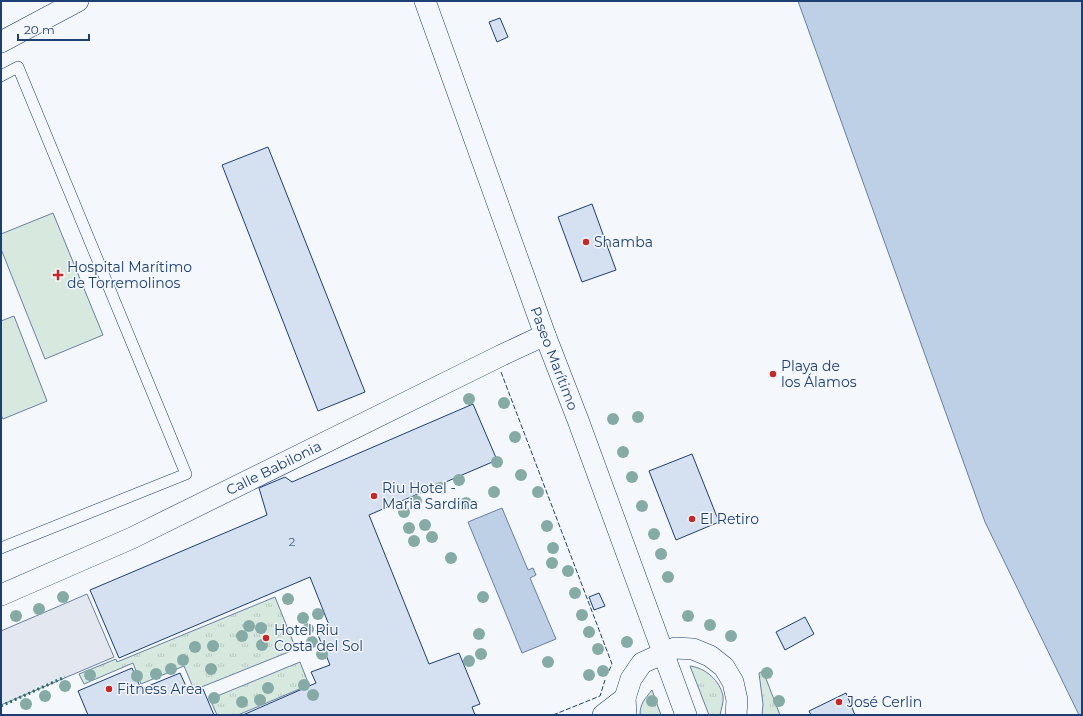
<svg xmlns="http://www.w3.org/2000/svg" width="1083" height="716" viewBox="0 0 1083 716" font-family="Montserrat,sans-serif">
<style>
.grass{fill:url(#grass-tufts);stroke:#687fa3}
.garden{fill:#d7e8df;stroke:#687fa3}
.parking{fill:#e3e8f0;stroke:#687fa3}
.water{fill:#bed0e5;stroke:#687fa3}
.building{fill:#d5e0f0;stroke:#1d3f73}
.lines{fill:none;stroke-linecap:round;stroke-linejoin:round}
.lane-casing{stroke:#1d3f73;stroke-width:12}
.street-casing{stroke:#1d3f73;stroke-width:22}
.lane{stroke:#f4f7fb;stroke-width:11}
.street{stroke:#f4f7fb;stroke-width:21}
.hedge{stroke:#2c6c60;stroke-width:3;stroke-dasharray:2 3;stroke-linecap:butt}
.fence{stroke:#1d3f73;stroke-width:1;stroke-dasharray:5 2;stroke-linecap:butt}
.tree{fill:#86aba6}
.poi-dot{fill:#c62828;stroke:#f4f7fb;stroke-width:1.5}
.labels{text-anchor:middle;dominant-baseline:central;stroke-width:3;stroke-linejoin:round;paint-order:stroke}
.number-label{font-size:12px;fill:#4b6792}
.poi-label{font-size:14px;fill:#1d3f73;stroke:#f4f7fb;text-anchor:start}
.street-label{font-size:14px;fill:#1d3f73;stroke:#f4f7fb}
</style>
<defs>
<pattern id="grass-tufts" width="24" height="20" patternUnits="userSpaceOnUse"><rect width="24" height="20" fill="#d7e8df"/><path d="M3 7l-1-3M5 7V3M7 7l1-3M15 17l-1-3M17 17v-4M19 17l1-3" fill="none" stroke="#b8c8c3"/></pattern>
</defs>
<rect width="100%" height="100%" fill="#f4f7fb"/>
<path class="grass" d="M275 597 296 649 194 690 184 666 141 684 133 663 84 684 79 674 116 659 117 662Z
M300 662 309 685 238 715H217L210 699Z
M690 666C706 668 720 681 723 696 724 702 721 709 720 715H709Z
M763 671 780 715H762L763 704 759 673Z
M652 690 661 715H640C640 703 645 699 652 690Z"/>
<path class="garden" d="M53 213 103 335 45 359 1 249V234Z
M14 316 47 401 3 419 1 415V321Z"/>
<path class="parking" d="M87 594 114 657 1 705V631Z"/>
<path class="water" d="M798 1H1082V715H1079L985 522Z
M502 508 528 570 533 568 536 575 530 578 556 639 522 653 468 522Z"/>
<path class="building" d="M500 18 508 37 497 42 489 22Z
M268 147 365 392 318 411 222 165Z
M592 204 616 270 582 282 558 217Z
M473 404 497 460 369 515 429 664 459 653 480 704 472 707 475 715H243L316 683 311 672 330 665 316 630 329 625 310 577 119 658 90 590 267 515 259 488 285 477 292 482Z
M692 454 719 522 676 540 649 471Z
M599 593 605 606 594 610 589 597Z
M805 617 814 634 785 650 776 632Z
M132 668 141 689 180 673 190 695 203 689 214 715H88L78 691Z
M846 693 855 715H811L809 711Z"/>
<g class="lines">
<g class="lane-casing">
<path id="lane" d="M1 76 18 67 186 474 1 548"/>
</g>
<g class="street-casing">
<g id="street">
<path id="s1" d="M425 1 545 335 578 420 686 715"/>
<path d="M1 42 78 1"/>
<path id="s2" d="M1 595 132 538 502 355 545 335"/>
<path d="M603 715 625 698"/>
<path d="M626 715 625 698 631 679 642 663 675 648 693 649 710 656 724 667 733 682 737 700 736 715"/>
</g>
</g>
<use href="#lane" class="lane"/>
<use href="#street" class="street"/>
<path class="hedge" d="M1 706 65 677"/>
<path class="fence" d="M501 372 612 664 608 673
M553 715 600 696 605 680"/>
</g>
<g class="tree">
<circle cx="469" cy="399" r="6"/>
<circle cx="504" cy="403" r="6"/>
<circle cx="638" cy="417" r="6"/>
<circle cx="613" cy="419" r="6"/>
<circle cx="515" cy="437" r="6"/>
<circle cx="623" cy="452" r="6"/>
<circle cx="497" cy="462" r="6"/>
<circle cx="521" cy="475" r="6"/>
<circle cx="632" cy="477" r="6"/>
<circle cx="459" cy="480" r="6"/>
<circle cx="440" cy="488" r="6"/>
<circle cx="494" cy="492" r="6"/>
<circle cx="538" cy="492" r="6"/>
<circle cx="416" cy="501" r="6"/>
<circle cx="466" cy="503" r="6"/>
<circle cx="642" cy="506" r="6"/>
<circle cx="404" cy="512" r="6"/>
<circle cx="425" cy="525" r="6"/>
<circle cx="547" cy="526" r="6"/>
<circle cx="409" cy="528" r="6"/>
<circle cx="654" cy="534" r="6"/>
<circle cx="432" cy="537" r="6"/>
<circle cx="414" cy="541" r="6"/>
<circle cx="553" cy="548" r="6"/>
<circle cx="661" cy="554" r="6"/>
<circle cx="451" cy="558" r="6"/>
<circle cx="552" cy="563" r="6"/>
<circle cx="568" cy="571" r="6"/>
<circle cx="668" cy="577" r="6"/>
<circle cx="575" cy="593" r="6"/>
<circle cx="63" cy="597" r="6"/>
<circle cx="483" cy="597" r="6"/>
<circle cx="288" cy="599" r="6"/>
<circle cx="39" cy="609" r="6"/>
<circle cx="318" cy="614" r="6"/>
<circle cx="582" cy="615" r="6"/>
<circle cx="16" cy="616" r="6"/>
<circle cx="688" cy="616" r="6"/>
<circle cx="303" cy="618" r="6"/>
<circle cx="710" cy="625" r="6"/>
<circle cx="249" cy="626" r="6"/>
<circle cx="261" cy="628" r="6"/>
<circle cx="308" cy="629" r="6"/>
<circle cx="589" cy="632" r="6"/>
<circle cx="479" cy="634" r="6"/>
<circle cx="242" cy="636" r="6"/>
<circle cx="731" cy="636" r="6"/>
<circle cx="312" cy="642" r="6"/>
<circle cx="627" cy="642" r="6"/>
<circle cx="262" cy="645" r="6"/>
<circle cx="213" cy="646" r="6"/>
<circle cx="195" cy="647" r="6"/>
<circle cx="598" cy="649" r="6"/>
<circle cx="322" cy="654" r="6"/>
<circle cx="481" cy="654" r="6"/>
<circle cx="183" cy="660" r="6"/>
<circle cx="469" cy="661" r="6"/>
<circle cx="548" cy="662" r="6"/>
<circle cx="171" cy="669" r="6"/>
<circle cx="211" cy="669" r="6"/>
<circle cx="603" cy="671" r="6"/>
<circle cx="767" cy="673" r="6"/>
<circle cx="156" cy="674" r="6"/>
<circle cx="90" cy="675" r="6"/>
<circle cx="589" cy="675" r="6"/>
<circle cx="137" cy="676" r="6"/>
<circle cx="304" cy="685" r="6"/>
<circle cx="65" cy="686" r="6"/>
<circle cx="268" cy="688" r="6"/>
<circle cx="313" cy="695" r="6"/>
<circle cx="45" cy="696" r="6"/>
<circle cx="214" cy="698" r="6"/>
<circle cx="260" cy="700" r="6"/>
<circle cx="652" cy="701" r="6"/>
<circle cx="779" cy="701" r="6"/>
<circle cx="242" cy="702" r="6"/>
<circle cx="26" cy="704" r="6"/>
</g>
<g class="poi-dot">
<circle cx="586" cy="242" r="4"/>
<path d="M56 269h4v4h4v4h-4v4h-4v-4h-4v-4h4z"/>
<circle cx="773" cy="374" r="4"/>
<circle cx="374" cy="496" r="4"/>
<circle cx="692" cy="519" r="4"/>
<circle cx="266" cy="638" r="4"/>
<circle cx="109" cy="689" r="4"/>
<circle cx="839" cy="702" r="4"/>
</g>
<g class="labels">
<g class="number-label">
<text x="292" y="541">2</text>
</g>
<g class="poi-label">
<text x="594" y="242">Shamba</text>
<text x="67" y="267">Hospital Marítimo<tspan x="67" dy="16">de Torremolinos</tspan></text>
<text x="781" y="366">Playa de<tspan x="781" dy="16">los Álamos</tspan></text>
<text x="382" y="488">Riu Hotel -<tspan x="382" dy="16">Maria Sardina</tspan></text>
<text x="700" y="519">El Retiro</text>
<text x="274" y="630">Hotel Riu<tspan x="274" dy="16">Costa del Sol</tspan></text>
<text x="117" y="689">Fitness Area</text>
<text x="847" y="702">José Cerlin</text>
</g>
<g class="street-label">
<text stroke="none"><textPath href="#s1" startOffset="380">Paseo Marítimo</textPath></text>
<text stroke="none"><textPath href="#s2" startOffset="301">Calle Babilonia</textPath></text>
</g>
</g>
<rect width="1083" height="716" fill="none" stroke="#1d3f73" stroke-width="4"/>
<path d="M18 34v6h71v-6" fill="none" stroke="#1d3f73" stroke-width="2"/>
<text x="24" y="34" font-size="12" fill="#1d3f73" stroke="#f4f7fb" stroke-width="3" paint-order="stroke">20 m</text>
</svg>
